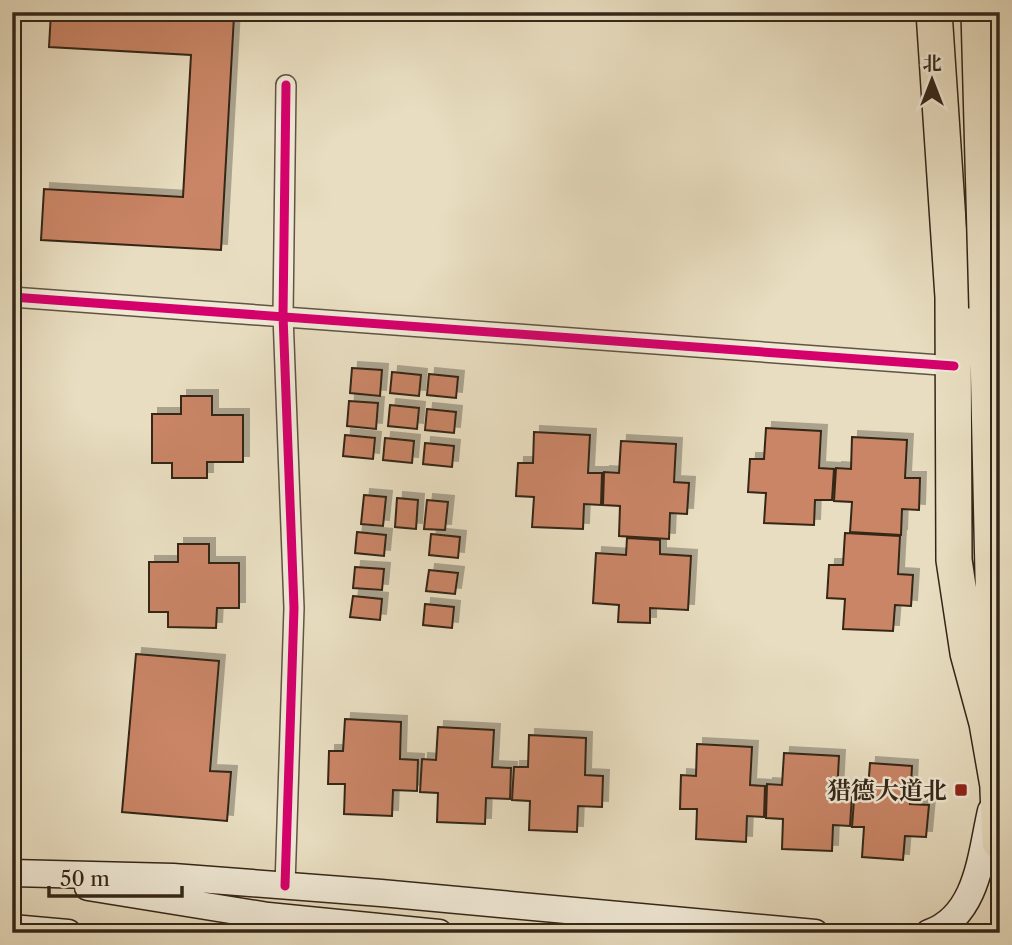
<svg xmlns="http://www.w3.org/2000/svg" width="1012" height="945" viewBox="0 0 1012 945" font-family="'Libre Caslon Text','Noto Serif SC',serif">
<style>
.building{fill:#c98566;stroke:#342718;stroke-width:2;filter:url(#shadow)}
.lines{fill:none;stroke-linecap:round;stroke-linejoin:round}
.street-casing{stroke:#615442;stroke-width:22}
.secondary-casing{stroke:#342718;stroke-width:29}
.highway-casing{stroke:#342718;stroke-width:38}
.street{stroke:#f0e9d6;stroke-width:19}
.secondary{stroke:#f0e9d6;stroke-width:26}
.highway{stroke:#e8ddc0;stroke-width:35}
.highway-bridge-casing{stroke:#342718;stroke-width:38;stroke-linecap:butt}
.highway-bridge{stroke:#e8ddc0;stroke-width:35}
.cycleway-casing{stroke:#f0e9d6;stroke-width:13}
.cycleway{stroke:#d6006c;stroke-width:9}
.poi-dot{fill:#8f2418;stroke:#f0e9d6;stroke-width:2.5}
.labels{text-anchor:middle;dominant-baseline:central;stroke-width:5;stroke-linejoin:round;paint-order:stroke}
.poi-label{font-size:24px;font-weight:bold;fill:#342718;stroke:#f0e9d6;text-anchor:end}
</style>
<defs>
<filter id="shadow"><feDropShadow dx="6" dy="-6" stdDeviation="0" flood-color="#0004"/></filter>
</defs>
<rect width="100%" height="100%" fill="#e8ddc0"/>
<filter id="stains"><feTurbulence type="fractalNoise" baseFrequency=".00286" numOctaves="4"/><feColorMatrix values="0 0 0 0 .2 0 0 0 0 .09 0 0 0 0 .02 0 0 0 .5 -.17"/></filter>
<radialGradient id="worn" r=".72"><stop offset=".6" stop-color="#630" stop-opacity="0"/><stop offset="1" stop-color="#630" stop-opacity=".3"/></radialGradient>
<path class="building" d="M51 12H161L234 16 221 250 41 240 44 189 183 197 191 55 49 47Z
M352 368 382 370 380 396 350 393Z
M392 372 421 375 419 396 390 393Z
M429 374 458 377 456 398 427 395Z
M181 396H212V415H243V462H207V478H172V463H152V414H181Z
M349 401 378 403 376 429 347 426Z
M390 405 419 408 417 429 388 426Z
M427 409 456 412 454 433 425 430Z
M766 428 821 431 819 468 834 469 832 500H815L814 525 764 523 766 493 748 492 750 459H764Z
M534 432 590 435 588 473H602L601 505 584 504 583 529 532 527 534 497 516 496 518 463H533Z
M345 435 375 438 373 459 343 456Z
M852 437 907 440 905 478H920L919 510 902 509 901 535 850 532 852 502 834 501 836 468 851 469Z
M385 438 414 441 412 463 383 460Z
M621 441 676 444 674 482 689 483 687 514 670 513 669 539 619 536 620 506 603 505 604 472 619 473Z
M425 443 454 446 452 467 423 464Z
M364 495 386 497 383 526 361 524Z
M397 498 418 500 416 529 395 527Z
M427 500 448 502 445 530 424 529Z
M357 532 386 535 384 556 355 553Z
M845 533 900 536 898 574 913 575 911 606 895 605 893 631 843 629 845 599 827 598 829 565H843Z
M431 534 460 537 458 558 429 555Z
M627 538 660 540V554L691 556 688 610 650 608V623L618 622 619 605 593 603 596 553 626 555Z
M178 544H209V563H239V608H217L216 628 168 627V612H149V562H178Z
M355 567 384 569 382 590 353 588Z
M429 570 458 573 455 594 426 591Z
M353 596 382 599 380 620 350 617Z
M425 604 454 607 452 628 423 625Z
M136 654 219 661 210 771 231 772 227 821 122 812Z
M345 719 401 722 400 759 418 760 417 791 393 790 392 816 344 814 345 784H328L329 751H343Z
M438 727 494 730 492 767 511 768 510 799 486 798 485 824 437 822 438 793 420 792 422 759 436 760Z
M529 735 586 738 585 775 603 776 602 807 578 806 577 832 529 830 530 801 512 800 514 767H528Z
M697 744 752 747 750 785 765 786 764 817 747 816 746 842 696 839 697 809H680L681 775 696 776Z
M784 753 839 756 837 794 852 795 850 826 833 825 832 851 782 849 783 819 766 818 767 784 782 785Z
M870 763 912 766 910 804 929 805 926 837 905 836 903 860 862 857 864 827H852L854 800 867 801Z"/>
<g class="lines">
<g class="street-casing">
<path id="street" d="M12 297 954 366
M285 886 294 608 283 315 286 85"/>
</g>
<g class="secondary-casing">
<path id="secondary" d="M12 873 173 877 381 893 815 933
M88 887 268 916 439 933
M12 928 68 933
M929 933C978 916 981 854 991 811"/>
</g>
<g class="highway-casing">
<path id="highway" d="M934 12 953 297 954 560 968 653 987 723 998 786
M987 308 996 707
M997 763 1000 842"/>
</g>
<use href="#street" class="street"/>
<use href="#secondary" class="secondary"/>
<use href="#highway" class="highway"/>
<g class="highway-bridge-casing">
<path id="highway-bridge" d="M979 12 987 308"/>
</g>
<use href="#highway-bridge" class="highway-bridge"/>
<g class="cycleway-casing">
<path id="cycleway" d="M12 297 954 366
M285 886 294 608 283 315 286 85"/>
</g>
<use href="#cycleway" class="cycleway"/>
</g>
<rect class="poi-dot" x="954" y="783" width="14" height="14" rx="3.5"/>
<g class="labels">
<g class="poi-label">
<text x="947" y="790">猎德大道北</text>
</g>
</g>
<rect width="1012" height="945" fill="none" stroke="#e8ddc0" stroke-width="42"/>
<rect x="14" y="14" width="984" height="917" fill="none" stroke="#342718" stroke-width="3.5"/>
<rect x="21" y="21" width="970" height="903" fill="none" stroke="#342718" stroke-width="2"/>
<g transform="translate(932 80)" stroke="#f0e9d6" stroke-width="5" paint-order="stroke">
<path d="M0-5L12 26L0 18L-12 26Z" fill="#342718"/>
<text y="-10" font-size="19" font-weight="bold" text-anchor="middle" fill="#342718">北</text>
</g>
<path d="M49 886v10h133v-10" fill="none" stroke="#342718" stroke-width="3.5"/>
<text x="60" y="886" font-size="21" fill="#342718" stroke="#f0e9d6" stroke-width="5" paint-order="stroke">50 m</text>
<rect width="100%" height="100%" filter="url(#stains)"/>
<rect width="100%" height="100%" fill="url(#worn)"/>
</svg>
